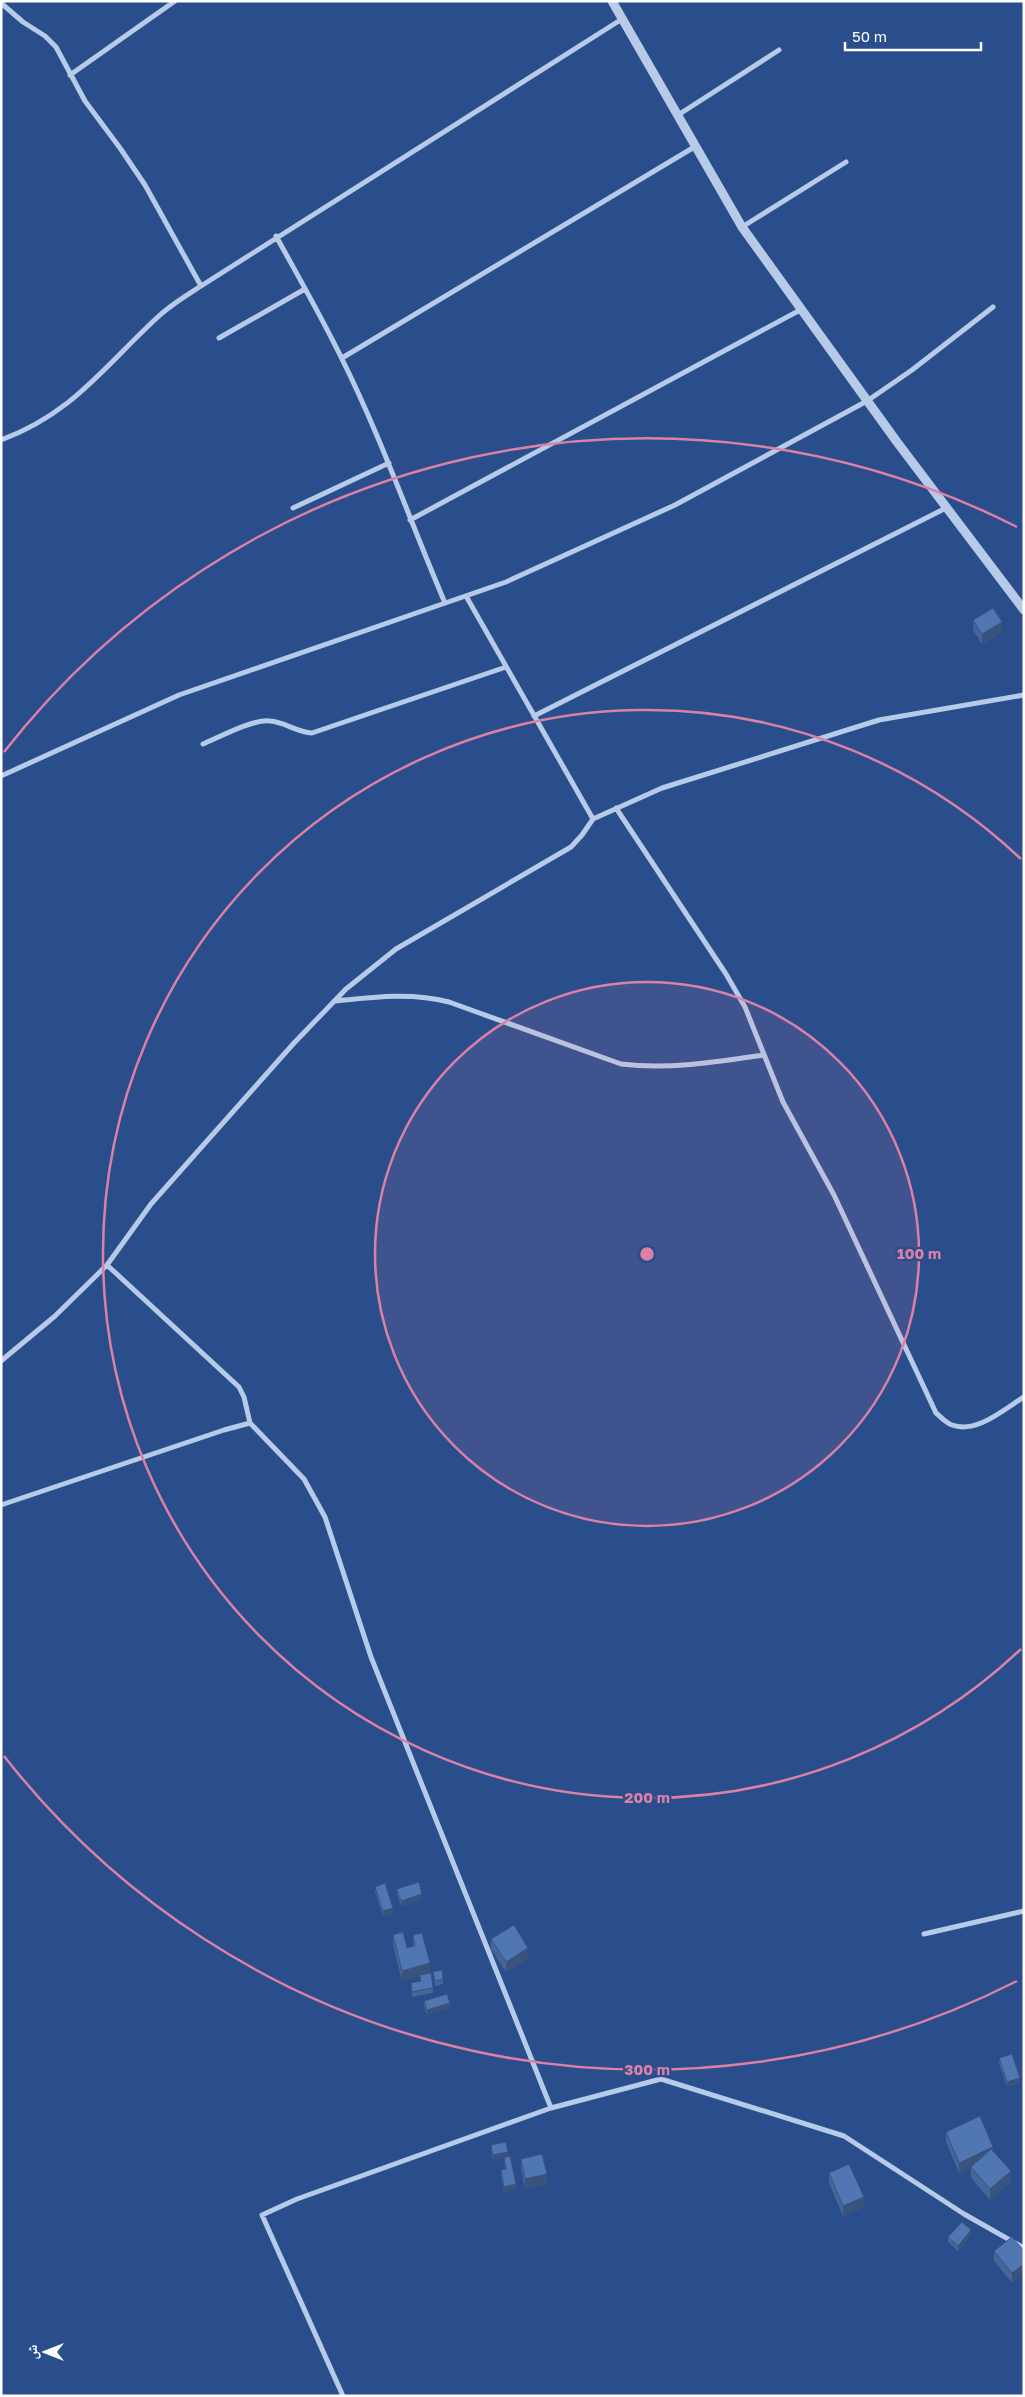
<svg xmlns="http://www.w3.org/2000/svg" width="1025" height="2397" viewBox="0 0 1025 2397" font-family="'Golos Text','Noto Naskh Arabic',sans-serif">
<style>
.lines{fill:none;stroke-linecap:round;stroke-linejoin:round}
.minor{stroke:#b7cbe9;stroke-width:5}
.tertiary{stroke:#b7cbe9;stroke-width:9}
.wall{fill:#466699}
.shaded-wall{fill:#39537d}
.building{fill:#5177b2;stroke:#39537d}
.ring{fill:none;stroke:#dd80a5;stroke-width:2.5}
.centre{fill:#dd80a5;stroke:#294e8b;stroke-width:2.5}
.ring-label{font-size:15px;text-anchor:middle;font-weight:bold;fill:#dd80a5;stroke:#294e8b;stroke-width:4.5;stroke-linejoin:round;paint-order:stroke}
</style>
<rect width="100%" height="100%" fill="#294e8b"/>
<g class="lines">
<path class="minor" d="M1 3 23 22 45 36 56 47 85 101 120 148 145 185 201 286
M70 75 175 1
M678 115 779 50
M742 227 846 162
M276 236C298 276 321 316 341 357 381 437 410 521 445 603
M219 338 305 289
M342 358 696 146
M1 440C74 413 105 365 160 315 172 304 187 295 201 286L622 19
M293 508 389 463
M410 520 802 309
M466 596 593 819
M534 716 946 508
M203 744C220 737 252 719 270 721 285 722 296 732 312 733L506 667
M1 776 179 695 506 582 675 505 867 401 912 370 993 307
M616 808 726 974 745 1007 783 1102 834 1195 936 1413C941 1417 946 1423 952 1425 977 1434 1004 1409 1024 1397
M335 1001C373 997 411 992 449 1002L621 1064C669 1070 716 1062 764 1055
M107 1265 239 1387 244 1397 250 1423
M1 1361 55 1316 107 1265 151 1204 294 1043 346 989 396 949 571 847 582 835 593 819 662 788 879 720 1024 695
M1 1505 224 1430 250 1423 304 1479 325 1517 371 1657 551 2108
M924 1934 1024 1911
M343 2396 262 2215 297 2199 551 2108 661 2079 844 2136 964 2214 1024 2248"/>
<path class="tertiary" d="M612 1 742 227 897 442 1024 610"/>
</g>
<path class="wall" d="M973 620 1002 632 982 644 973 630Z
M375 1887 393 1913 383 1916 375 1892Z
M397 1889 422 1899 401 1906 397 1894Z
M393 1935 407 1948 413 1946V1935L430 1973 433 1988V1993L412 1997 411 1983 420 1981V1976L402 1981 393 1945Z
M491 1939 528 1959 506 1972 491 1949Z
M433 1972 443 1979V1984L435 1986Z
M424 2001 450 2008 427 2015 424 2006Z
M999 2058 1020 2083 1007 2087 999 2063Z
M946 2132 993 2152 1011 2181 990 2200 971 2178V2167L959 2173 946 2142Z
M491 2145 508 2157 516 2189 504 2192 501 2175V2170L505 2169 504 2158 493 2160 491 2150Z
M521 2159 547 2184 525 2189 521 2169Z
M829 2173 864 2207 843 2216 829 2183Z
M971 2235 958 2251 948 2242V2237Z
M994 2251H1024L1012 2283 994 2261Z"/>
<path class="shaded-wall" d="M1002 622V632L982 644V634Z
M422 1894V1899L401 1906V1901Z
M393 1908V1913L383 1916V1911Z
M528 1948V1959L506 1972V1962Z
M430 1963V1973L402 1981V1971Z
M450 2003V2008L427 2015V2010Z
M1020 2078V2083L1007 2087V2082Z
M993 2147V2157L959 2173V2163Z
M508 2152V2157L493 2160V2155Z
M1011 2171V2181L990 2200V2189Z
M547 2174V2184L525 2189V2179Z
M516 2184V2189L504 2192V2187Z
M864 2197V2207L843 2216V2206Z
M971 2230V2235L958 2251V2246Z
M1024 2264V2274L1012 2283V2273Z"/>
<path class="building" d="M993 608 1002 622 982 634 973 620Z
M419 1882 422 1894 401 1901 397 1889Z
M385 1883 393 1908 383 1911 375 1887Z
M514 1925 528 1948 506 1962 491 1939Z
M403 1932 407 1948 415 1946 413 1935 422 1933 430 1963 402 1971 393 1935Z
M442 1970 443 1979 435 1981 433 1972Z
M431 1973 433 1988 412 1992 411 1983 421 1981 420 1975Z
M447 1994 450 2003 427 2010 424 2001Z
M1012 2054 1020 2078 1007 2082 999 2058Z
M980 2116 993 2147 959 2163 946 2132Z
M506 2142 508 2152 493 2155 491 2145Z
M991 2149 1011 2171 990 2189 971 2167Z
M542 2154 547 2174 525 2179 521 2159Z
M510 2156 516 2184 504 2187 501 2170 506 2169 504 2158Z
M849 2164 864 2197 843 2206 829 2173Z
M962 2222 971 2230 958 2246 948 2237Z
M1012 2237 1024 2251V2264L1012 2273 994 2251Z"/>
<circle cx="647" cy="1254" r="272" fill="#dd80a5" fill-opacity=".12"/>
<g class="ring">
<circle cx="647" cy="1254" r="272"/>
<path d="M1021 1649A544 544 0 1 1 1021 859"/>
<path d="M1017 1981A816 816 0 0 1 4 1756M4 752A816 816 0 0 1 1017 527"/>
</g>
<circle cx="647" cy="1254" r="8" class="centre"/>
<g class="ring-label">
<text x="919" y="1259">100 m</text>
<text x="647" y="1803">200 m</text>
<text x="647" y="2075">300 m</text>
</g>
<rect width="1025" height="2397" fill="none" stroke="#ffffff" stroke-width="5"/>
<g transform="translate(45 2352) rotate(270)" stroke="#294e8b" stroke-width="4" paint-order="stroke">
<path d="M0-4L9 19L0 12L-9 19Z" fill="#ffffff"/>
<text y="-8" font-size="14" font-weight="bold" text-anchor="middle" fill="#ffffff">ش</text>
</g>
<path d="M845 42v8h136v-8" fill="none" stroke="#ffffff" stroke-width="2.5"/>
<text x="852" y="42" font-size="15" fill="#ffffff" stroke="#294e8b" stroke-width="4" paint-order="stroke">50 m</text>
</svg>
